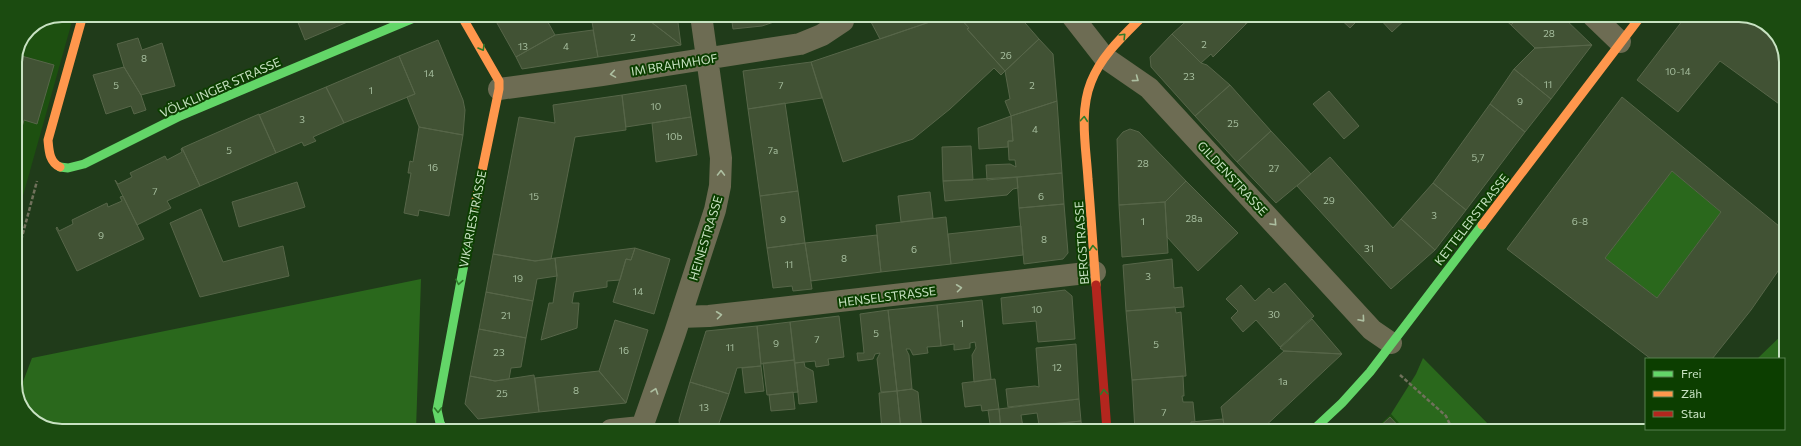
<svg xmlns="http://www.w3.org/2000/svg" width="1801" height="446" viewBox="0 0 1801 446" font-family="Commissioner,sans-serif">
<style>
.built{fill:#1d5010}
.green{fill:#2a681c}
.building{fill:#415234;stroke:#576649;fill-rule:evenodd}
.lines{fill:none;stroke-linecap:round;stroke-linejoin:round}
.path{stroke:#70715b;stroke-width:2.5;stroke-dasharray:4 2;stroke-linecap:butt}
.street{stroke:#6d6c53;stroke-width:22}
.fast{stroke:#63d668;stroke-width:9}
.slow{stroke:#ff974d;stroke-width:9}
.jam{stroke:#b3261e;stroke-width:9}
.oneway{stroke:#2f7b2a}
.oneway2{stroke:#adbfa1}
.labels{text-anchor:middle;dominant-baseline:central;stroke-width:4;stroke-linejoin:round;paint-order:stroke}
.number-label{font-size:10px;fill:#a6be9e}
.street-label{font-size:12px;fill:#c8e2c2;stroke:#0c3e00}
.rim{fill:none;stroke:#c8e2c2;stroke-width:2}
</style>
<rect width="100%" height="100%" fill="#203b1a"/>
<path class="built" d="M62 15H72L73 18 15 224V62L29 29Z
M1391 414 1406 431H1373Z"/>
<path class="green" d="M1672 171 1721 212 1657 298 1605 258Z
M421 279 416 430H53L27 415 18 395 32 358Z
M1785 332V370L1784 371V359H1757Z
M1423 358 1495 431H1406L1391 414 1416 374Z
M1647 429H1718L1716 431H1645Z"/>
<path class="building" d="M295 15H364L305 40Z
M495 15H544L555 35 516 57 493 16Z
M619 15V17L642 15 681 45 598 57 591 16Z
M642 15H677L681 45Z
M731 15H795L762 26 733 29Z
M891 15H929L932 21 880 39 871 22Z
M948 16H958L969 28 967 29 1005 71 1001 75 994 68 950 109 913 139 843 162 811 62Z
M958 16H1019L1039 39 1005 71 967 29 969 28Z
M1192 16H1239L1246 24 1213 57 1211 54 1201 63 1172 34Z
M1239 16H1255L1246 24Z
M1337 16H1362L1350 28Z
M1377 16H1409L1392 32Z
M1501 16H1520L1511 25Z
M1520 16H1562L1592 45 1535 48 1511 25Z
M1686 16H1748L1774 31 1786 59V109L1720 61 1678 112 1637 80Z
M593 30 598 57 522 69 516 57 555 35Z
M1172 34 1201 63 1207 65 1230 85 1195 116 1151 67 1150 57Z
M138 38 142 50 162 43 175 86 141 95 124 67 117 44Z
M1039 39 1053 54 1057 101 1011 116 1005 101 1010 99 1005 71Z
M438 40 463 100 465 110 463 135 419 127 407 97 415 94 399 56Z
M1592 45 1551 99 1514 69 1535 48Z
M18 55 54 65 37 124 24 120 15 152 22 159 15 181V62Z
M399 56 415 94 344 123 326 87Z
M811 62 822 98 748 109 743 71Z
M124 67 141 95 146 110 134 114 131 106 106 114 93 75Z
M1514 69 1551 99 1525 132 1490 104Z
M686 85 691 117 626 127 622 95Z
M1230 85 1271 131 1237 162 1195 116Z
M326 87 344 123 313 137 316 141 304 146 302 142 276 153 259 115Z
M1329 91 1359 126 1344 139 1313 104Z
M622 95 626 130 575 137 551 259 535 261 493 254 519 117 555 123 553 105Z
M1622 97 1785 231V261L1751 310 1712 359H1651L1507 249ZM1672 171 1721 212 1657 298 1605 258Z
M1057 101 1062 173 987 180 986 165 1010 164 1016 167 1015 160H1009L1008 141H1013L1011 116Z
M785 103 798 191 760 196 748 109Z
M1490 104 1525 132 1466 210 1433 183Z
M259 114 276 153 200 186 182 148Z
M1011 116 1013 141H1008V147L979 149 978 128Z
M691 117 697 155 656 162 652 123Z
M419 127 463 135 449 216 419 210 418 216 404 213 411 173H408L410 161 413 162Z
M1130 129 1139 132 1186 181 1165 202 1119 205 1117 139 1123 132Z
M1271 131 1311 174 1276 203 1237 162Z
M971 146 973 180 943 181 942 147Z
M182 148 200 186 167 201 171 208 137 225 115 180 118 184 132 177 130 173 165 156 167 160 182 152 181 149Z
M1330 157 1393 228 1401 219 1435 250 1391 289 1297 186Z
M1062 173 1064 204 1019 208 1017 177Z
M1017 177 1018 188 1013 189 1007 195 945 201 943 181Z
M1186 181 1238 233 1198 271 1167 237 1165 202Z
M297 182 305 207 239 227 232 202Z
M1433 183 1466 210 1435 250 1401 219Z
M798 191 805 243 767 248 760 196Z
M930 192 933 218 901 222 898 196Z
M123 196 144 239 77 271 56 228 57 227 59 231 73 224 72 220 107 203 108 207 122 201 120 197Z
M1165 202 1168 253 1122 257 1119 205Z
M1064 204 1068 253 1063 259 1024 264 1019 208Z
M201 209 223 262 283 246 289 276 200 297 170 223Z
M946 217 951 264 881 272 876 225Z
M1021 226 1023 255 951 264 948 234Z
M877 235 881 272 811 281 805 243Z
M805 243 812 289 793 291 792 286 773 288 767 248Z
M635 248 670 259 654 314 613 302 626 259 631 260Z
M635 248 631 260 626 259 620 280 607 281V287L574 292 572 303H579L577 328 541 340 549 303H553L557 276 555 258Z
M493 254 535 261 555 258 557 276 537 279 533 301 486 292Z
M1172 259 1174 288 1182 287 1184 307 1126 311 1123 265Z
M1285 283 1314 316 1280 347 1256 320 1243 332 1231 318 1238 311 1226 299 1241 285 1255 301 1269 288 1273 293Z
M1065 290 1072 296 1075 339 1038 342 1036 321 1003 324 1001 298Z
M486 292 533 301 526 338 479 329Z
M982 300 991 379 974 382 972 355 976 348 975 342 970 343V348L954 350V344L941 346 937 305Z
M937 305 941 346 927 347 928 353 913 355 910 349H906L909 355 912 389 897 391 888 310Z
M1175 307 1176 313 1181 312 1186 376 1132 380 1126 311Z
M888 310 897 391 881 392 877 359 880 353 875 354 873 359 858 361 857 353H864L860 314Z
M839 316 844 357 828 359 829 365 816 367 815 361 795 363 790 322Z
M1312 319 1342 354 1284 351 1280 348Z
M615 320 648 330 626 403 599 371Z
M790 322 794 360 761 364 757 326Z
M757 326 761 366 737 368 729 394 690 382 706 331Z
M479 329 526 338 521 367 511 368 509 379 495 381 470 376Z
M1076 344 1079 399 1008 407 1006 389 1035 386 1039 387 1036 348Z
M1284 351 1342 354 1260 431H1225L1221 407Z
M794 360 798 392 767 395 763 363Z
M804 362 805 367 813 371 817 402 799 404 795 363Z
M761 366 764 391 745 393 742 368Z
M599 371 626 403 539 412 535 378Z
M534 375 539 412 478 419 465 404 470 376 495 381Z
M1183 376 1184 396H1182L1183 402H1193L1195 422H1191L1192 431H1135L1132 380Z
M995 379 999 409 982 411 981 405 965 407 962 383Z
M690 382 729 394 719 423 720 430H680L679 420Z
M912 389 918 392 922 431H901L897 391Z
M897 391 901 430 882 431 879 393Z
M793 392 795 409 771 411 769 395Z
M1079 399 1081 421 1039 425 1037 413 1021 415 1023 427 1001 430 999 409Z
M999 409 1001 430 991 431 988 410Z
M1390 417 1403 431H1375Z
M1223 419 1225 431H1192L1191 422Z
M1081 421 1082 431H1037L1036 426Z"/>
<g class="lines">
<path class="path" d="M15 263 37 181
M1400 375 1446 416 1453 431"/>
<path class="street" d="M1072 16 1104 57 1149 88 1372 330 1391 343
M1593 16 1620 42
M499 89 602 75 800 44 822 35 843 21
M680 317 709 316 1095 272
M611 430 641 427
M641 430 675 333 715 210 720 186 721 158 701 15"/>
<path class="fast" d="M60 167 68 168 84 164 180 116 421 15
M444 430 440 423 437 410 475 205
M1312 431 1342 403 1370 372 1482 225"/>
<path class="slow" d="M461 15 499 81V89L475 205
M60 167C49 162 49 150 48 140L83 15
M1482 225 1641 16
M1096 285C1093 249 1091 214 1088 179 1086 147 1079 112 1091 82 1101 56 1123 36 1143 16"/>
<path class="jam" d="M1096 285 1107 431"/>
</g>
<defs><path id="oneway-chevron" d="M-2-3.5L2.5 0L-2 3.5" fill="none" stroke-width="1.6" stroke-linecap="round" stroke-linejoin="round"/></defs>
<g class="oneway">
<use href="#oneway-chevron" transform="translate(1123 36) rotate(-46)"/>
<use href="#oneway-chevron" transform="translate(482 48) rotate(60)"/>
<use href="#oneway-chevron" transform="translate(1084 119) rotate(-85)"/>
<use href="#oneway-chevron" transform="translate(1093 248) rotate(-94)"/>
<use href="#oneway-chevron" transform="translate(459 282) rotate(100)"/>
<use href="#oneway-chevron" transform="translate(1104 392) rotate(-95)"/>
<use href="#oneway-chevron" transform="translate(438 410) rotate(89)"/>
</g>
<g class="oneway2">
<use href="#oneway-chevron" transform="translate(613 74) rotate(171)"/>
<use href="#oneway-chevron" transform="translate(1136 79) rotate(37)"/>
<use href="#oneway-chevron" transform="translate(721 173) rotate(-89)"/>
<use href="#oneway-chevron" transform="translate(1274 223) rotate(47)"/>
<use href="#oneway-chevron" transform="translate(959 288) rotate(-7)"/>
<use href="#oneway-chevron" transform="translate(719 315) rotate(-7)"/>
<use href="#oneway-chevron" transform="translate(1362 319) rotate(49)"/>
<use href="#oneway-chevron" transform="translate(655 391) rotate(-71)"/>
</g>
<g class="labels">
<g class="number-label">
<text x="1549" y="33">28</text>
<text x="633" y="37">2</text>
<text x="1204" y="44">2</text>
<text x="523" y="46">13</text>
<text x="566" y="46">4</text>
<text x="1006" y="55">26</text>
<text x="144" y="58">8</text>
<text x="1678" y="71">10-14</text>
<text x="429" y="73">14</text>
<text x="1189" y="76">23</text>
<text x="1548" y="84">11</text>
<text x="116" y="85">5</text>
<text x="781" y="85">7</text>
<text x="1032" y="85">2</text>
<text x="371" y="90">1</text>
<text x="1520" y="101">9</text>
<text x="656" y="106">10</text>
<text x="302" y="119">3</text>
<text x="1233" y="123">25</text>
<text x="1035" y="129">4</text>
<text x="674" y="136">10b</text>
<text x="229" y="150">5</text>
<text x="773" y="150">7a</text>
<text x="1478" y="157">5,7</text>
<text x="1143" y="163">28</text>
<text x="433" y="167">16</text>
<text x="1274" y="168">27</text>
<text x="155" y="191">7</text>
<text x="534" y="196">15</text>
<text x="1041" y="196">6</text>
<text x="1329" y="200">29</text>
<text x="1434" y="215">3</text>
<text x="1194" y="218">28a</text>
<text x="783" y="219">9</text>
<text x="1143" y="221">1</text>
<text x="1580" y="221">6-8</text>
<text x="101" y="235">9</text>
<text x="1044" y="239">8</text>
<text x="1369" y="248">31</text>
<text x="914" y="249">6</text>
<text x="844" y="258">8</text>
<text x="789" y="264">11</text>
<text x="1148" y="276">3</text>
<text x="518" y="278">19</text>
<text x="638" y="291">14</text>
<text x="1037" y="309">10</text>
<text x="1274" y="314">30</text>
<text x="506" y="315">21</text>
<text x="962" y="323">1</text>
<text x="876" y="333">5</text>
<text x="817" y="339">7</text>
<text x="776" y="343">9</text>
<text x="1156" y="344">5</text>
<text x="730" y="347">11</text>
<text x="624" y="350">16</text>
<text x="499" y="352">23</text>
<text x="1057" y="367">12</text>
<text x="1283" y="381">1a</text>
<text x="576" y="390">8</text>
<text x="502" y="393">25</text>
<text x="704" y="407">13</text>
<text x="1164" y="412">7</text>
</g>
<g class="street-label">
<text transform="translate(674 64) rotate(-9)">IM BRAHMHOF</text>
<text transform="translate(220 87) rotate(-24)">VÖLKLINGER STRASSE</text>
<text transform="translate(1233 178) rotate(47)">GILDENSTRASSE</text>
<text transform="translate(472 219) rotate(-79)">VIKARIESTRASSE</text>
<text transform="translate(1471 219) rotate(-52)">KETTELERSTRASSE</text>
<text transform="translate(705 238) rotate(-73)">HEINESTRASSE</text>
<text transform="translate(1081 243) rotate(-94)">BERGSTRASSE</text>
<text transform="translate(887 296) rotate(-7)">HENSELSTRASSE</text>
</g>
</g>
<path d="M0 0H1801V446H0ZM62 22H1739A40 40 0 0 1 1779 62V384A40 40 0 0 1 1739 424H62A40 40 0 0 1 22 384V62A40 40 0 0 1 62 22Z" fill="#1b4b10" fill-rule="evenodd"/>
<path class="rim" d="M62 22H1739A40 40 0 0 1 1779 62V384A40 40 0 0 1 1739 424H62A40 40 0 0 1 22 384V62A40 40 0 0 1 62 22Z"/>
<rect x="1645" y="358" width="140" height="72" fill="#0c3e00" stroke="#57804e"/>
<rect x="1653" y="371" width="20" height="6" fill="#63d668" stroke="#57804e"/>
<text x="1681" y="378" font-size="12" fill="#c8e2c2">Frei</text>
<rect x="1653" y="391" width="20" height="6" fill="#ff974d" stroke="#57804e"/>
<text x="1681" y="398" font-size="12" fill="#c8e2c2">Zäh</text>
<rect x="1653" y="411" width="20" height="6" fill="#b3261e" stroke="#57804e"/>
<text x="1681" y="418" font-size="12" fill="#c8e2c2">Stau</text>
</svg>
